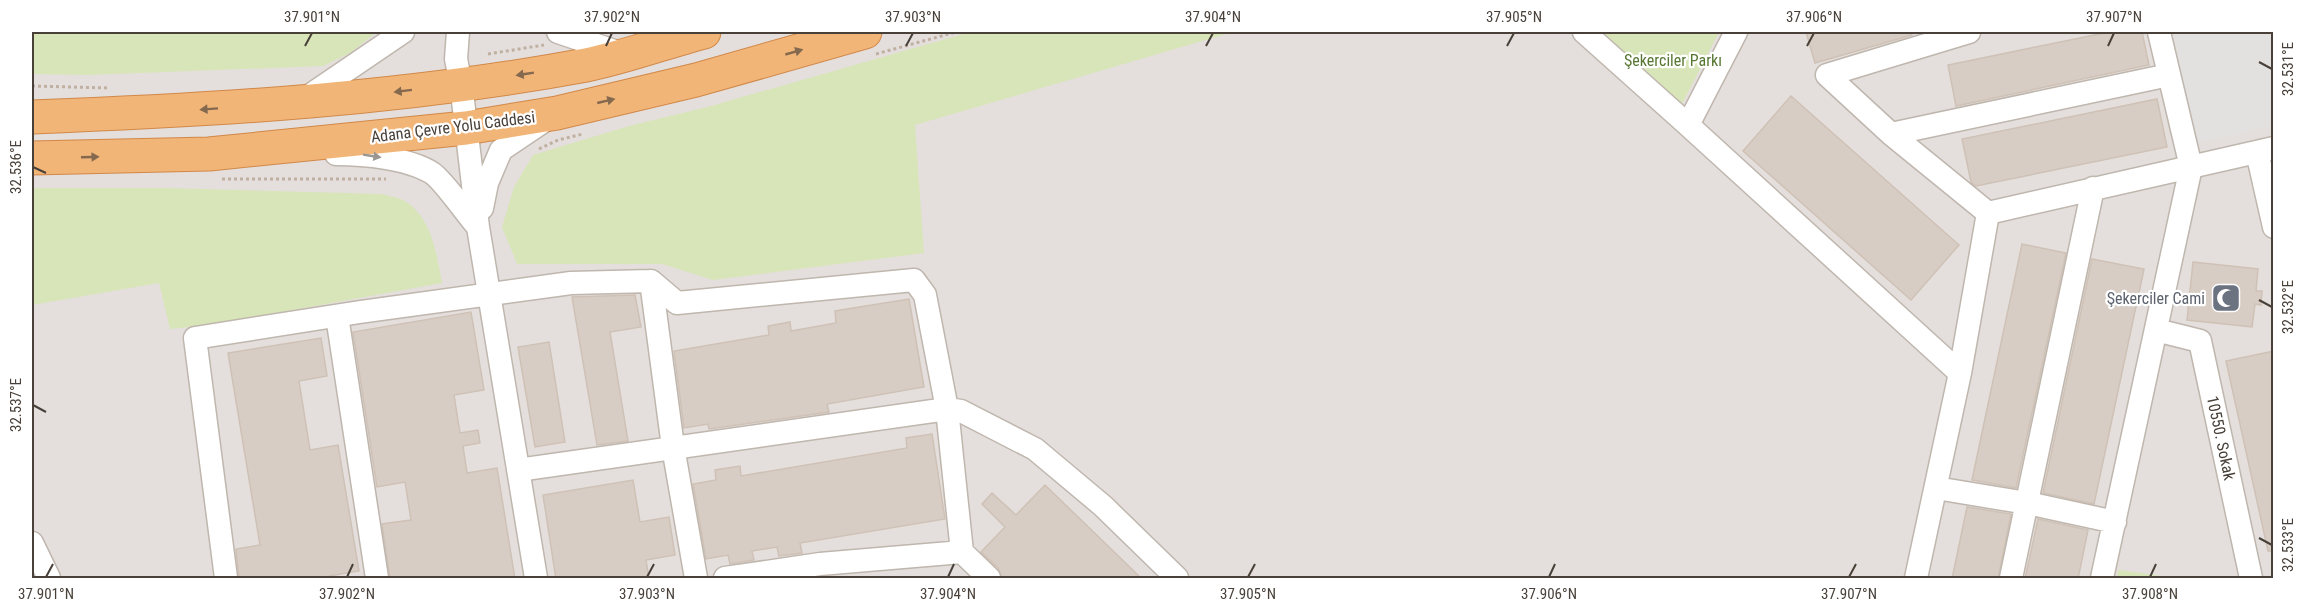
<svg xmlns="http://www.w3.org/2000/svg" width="2305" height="610" viewBox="0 0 2305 610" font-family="'Roboto Condensed',sans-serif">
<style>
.industrial{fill:#e4dfdc}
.green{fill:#d8e5b8}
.parking{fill:#e3e1df}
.building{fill:#d8cdc4;stroke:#cfc1b5;stroke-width:1.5}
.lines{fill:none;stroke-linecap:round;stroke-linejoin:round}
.minor-casing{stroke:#bfb6ae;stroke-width:25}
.highway-casing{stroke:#d18848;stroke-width:35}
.path{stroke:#c0b0a1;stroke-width:3;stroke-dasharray:3 3;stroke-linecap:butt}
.minor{stroke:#fff;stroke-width:22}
.highway{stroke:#f2b578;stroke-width:33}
.oneway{fill:#84694f}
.oneway2{fill:#9a9692}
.ticks{fill:none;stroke:#484039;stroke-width:2}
.labels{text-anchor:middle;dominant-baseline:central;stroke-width:4.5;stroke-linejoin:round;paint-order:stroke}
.park-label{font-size:16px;fill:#567631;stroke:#fff}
.street-label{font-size:16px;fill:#484039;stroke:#fff}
.worship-label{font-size:16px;fill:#5b616d;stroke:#fff;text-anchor:end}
.neatline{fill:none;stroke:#484039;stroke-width:2}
.ticks-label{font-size:15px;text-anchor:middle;fill:#484039}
</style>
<rect width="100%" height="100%" fill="#f4f0eb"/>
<path class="industrial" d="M32 32H2273V578H32Z"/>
<path class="green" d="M32 32H377L350 53 323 66 88 75 32 74Z
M970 32H1233L915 125 924 253 713 280 662 264H517L502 227 514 187 533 155 629 126 711 106Z
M1603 32H1719L1682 104 1645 73Z
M32 188H167L382 194C388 196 395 197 401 199 432 215 436 252 442 283L209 325 170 329 159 283 32 305Z
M2118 570H2119L2177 578H2117Z"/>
<path class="parking" d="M2173 32H2273V126L2194 144Z"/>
<path class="building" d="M1806 32H1911L1912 35 1815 63Z
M2109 32H2142L2149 65 1956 106 1948 65Z
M1791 96 1959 245 1911 300 1743 151Z
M2157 99 2167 147 1976 186 1971 182 1962 139Z
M2022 244 2066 253 2016 488 1972 480Z
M2092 259 2144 269 2094 504 2043 493Z
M2193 262 2258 269 2256 291H2262L2261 305 2255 304 2252 327 2187 320Z
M635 295 641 327 610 332 628 441 597 445 572 297Z
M909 299 924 387 827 404 829 412 709 429 708 424 684 428 674 351 769 335 768 326 790 322 791 331 836 323 835 311Z
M471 312 484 390 454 395 460 433 478 430 480 443 463 446 467 473 497 468 515 579H390L382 524 411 520 405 482 377 487 353 332Z
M321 338 327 376 299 381 310 450 338 445 359 571 329 576 330 579H239L236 549 260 545 228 353Z
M549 342 565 442 535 447 518 347Z
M2274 351V551H2268L2226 361Z
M932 434 945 519 800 543 802 553 779 556 777 547 752 551 754 560 730 564 728 555 706 559 693 484 716 480 715 470 740 466 741 476 907 448 906 438Z
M633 480 640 522 669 517 675 555 646 560 649 579H556L543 495Z
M1045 485 1142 579H1002L998 568 981 552 1005 527 982 504 992 493 1016 515Z
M1967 507 2011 514 1998 579H1952Z
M2038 519 2088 530 2078 579H2025Z"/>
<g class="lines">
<g class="minor-casing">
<path id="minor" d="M458 32 456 59 461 84 478 227 536 578
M558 32 623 54
M1584 32 1688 125
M1736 32 1688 125 1960 373 1916 578
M1969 32 1827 75 1891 134 1988 213
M303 100 403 32
M1891 134 2169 75
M2257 152 2274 227
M336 154C364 154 408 158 432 173 443 180 468 216 478 227
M482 208 487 183 501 150 547 119
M1988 213 2274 148
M651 281 673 447 696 578
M337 316 377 578
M2156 330 2200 341 2251 578
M1960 373 1988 213
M518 470 947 409 962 552
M1936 488 2027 503 2115 522
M32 543 49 578
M226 578 195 338 360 312 571 283 651 281 677 303 914 280 925 295 947 409 961 411 1035 449 1103 506 1177 578
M725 578 820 564 962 552 989 578
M2011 578 2093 188
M2102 578 2191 167 2159 32"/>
</g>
<g class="highway-casing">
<path id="highway" d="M32 117C217 110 403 99 586 65 626 57 665 42 704 32
M32 158 209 154 466 128 557 113 696 80 865 32"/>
</g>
<path class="path" d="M488 54 544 45
M876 54 956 32
M32 86 109 88
M539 149 558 140 583 134
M222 179H386"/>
<use href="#minor" class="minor"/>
<use href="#highway" class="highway"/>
</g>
<defs><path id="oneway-solid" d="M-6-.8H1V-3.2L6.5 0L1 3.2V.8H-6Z" transform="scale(1.5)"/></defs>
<g class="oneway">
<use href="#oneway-solid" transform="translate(794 52) rotate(-16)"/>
<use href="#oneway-solid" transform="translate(525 74) rotate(171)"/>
<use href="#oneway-solid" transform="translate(403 91) rotate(173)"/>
<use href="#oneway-solid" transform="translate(606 101) rotate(-13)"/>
<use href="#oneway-solid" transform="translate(209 109) rotate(176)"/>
<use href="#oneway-solid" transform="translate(90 157) rotate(-2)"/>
</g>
<use class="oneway2" href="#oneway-solid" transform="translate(372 156) rotate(9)"/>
<path class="ticks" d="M305 46 312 33M606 46 612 33M906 46 913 33M1206 46 1213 33M1507 46 1514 33M1807 46 1814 33M2108 46 2114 33M2259 62 2272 69M33 167 46 173M2259 300 2272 307M33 405 46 412M2259 538 2272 545M46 577 53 564M347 577 353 564M647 577 654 564M948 577 954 564M1248 577 1255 564M1549 577 1555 564M1849 577 1856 564M2150 577 2156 564"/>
<defs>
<g id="mosque-square" transform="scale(1.5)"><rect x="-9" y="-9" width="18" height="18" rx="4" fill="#6b7280" stroke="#fff"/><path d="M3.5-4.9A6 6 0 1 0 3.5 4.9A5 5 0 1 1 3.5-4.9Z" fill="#fff"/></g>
</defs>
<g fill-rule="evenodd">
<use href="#mosque-square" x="2226" y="298"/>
</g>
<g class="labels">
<g class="park-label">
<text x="1673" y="60">Şekerciler Parkı</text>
</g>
<g class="street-label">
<text transform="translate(453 127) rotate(-7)">Adana Çevre Yolu Caddesi</text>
<text transform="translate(2221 438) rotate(78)">10550. Sokak</text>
</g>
<g class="worship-label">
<text x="2205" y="298">Şekerciler Cami</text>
</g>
</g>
<rect width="2305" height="610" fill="none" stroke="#ffffff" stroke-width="66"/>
<rect x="33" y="33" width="2239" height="544" class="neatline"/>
<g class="ticks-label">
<text x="312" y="22">37.901°N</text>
<text x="612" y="22">37.902°N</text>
<text x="913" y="22">37.903°N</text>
<text x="1213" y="22">37.904°N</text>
<text x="1514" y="22">37.905°N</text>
<text x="1814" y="22">37.906°N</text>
<text x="2114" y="22">37.907°N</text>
<text transform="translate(2288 69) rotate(-90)" y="5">32.531°E</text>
<text transform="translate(16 167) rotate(-90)" y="5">32.536°E</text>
<text transform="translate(2288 307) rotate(-90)" y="5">32.532°E</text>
<text transform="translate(16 405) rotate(-90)" y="5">32.537°E</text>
<text transform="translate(2288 545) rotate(-90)" y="5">32.533°E</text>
<text x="46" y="599">37.901°N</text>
<text x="347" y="599">37.902°N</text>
<text x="647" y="599">37.903°N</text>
<text x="948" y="599">37.904°N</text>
<text x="1248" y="599">37.905°N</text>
<text x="1549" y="599">37.906°N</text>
<text x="1849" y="599">37.907°N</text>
<text x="2150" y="599">37.908°N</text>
</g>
</svg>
